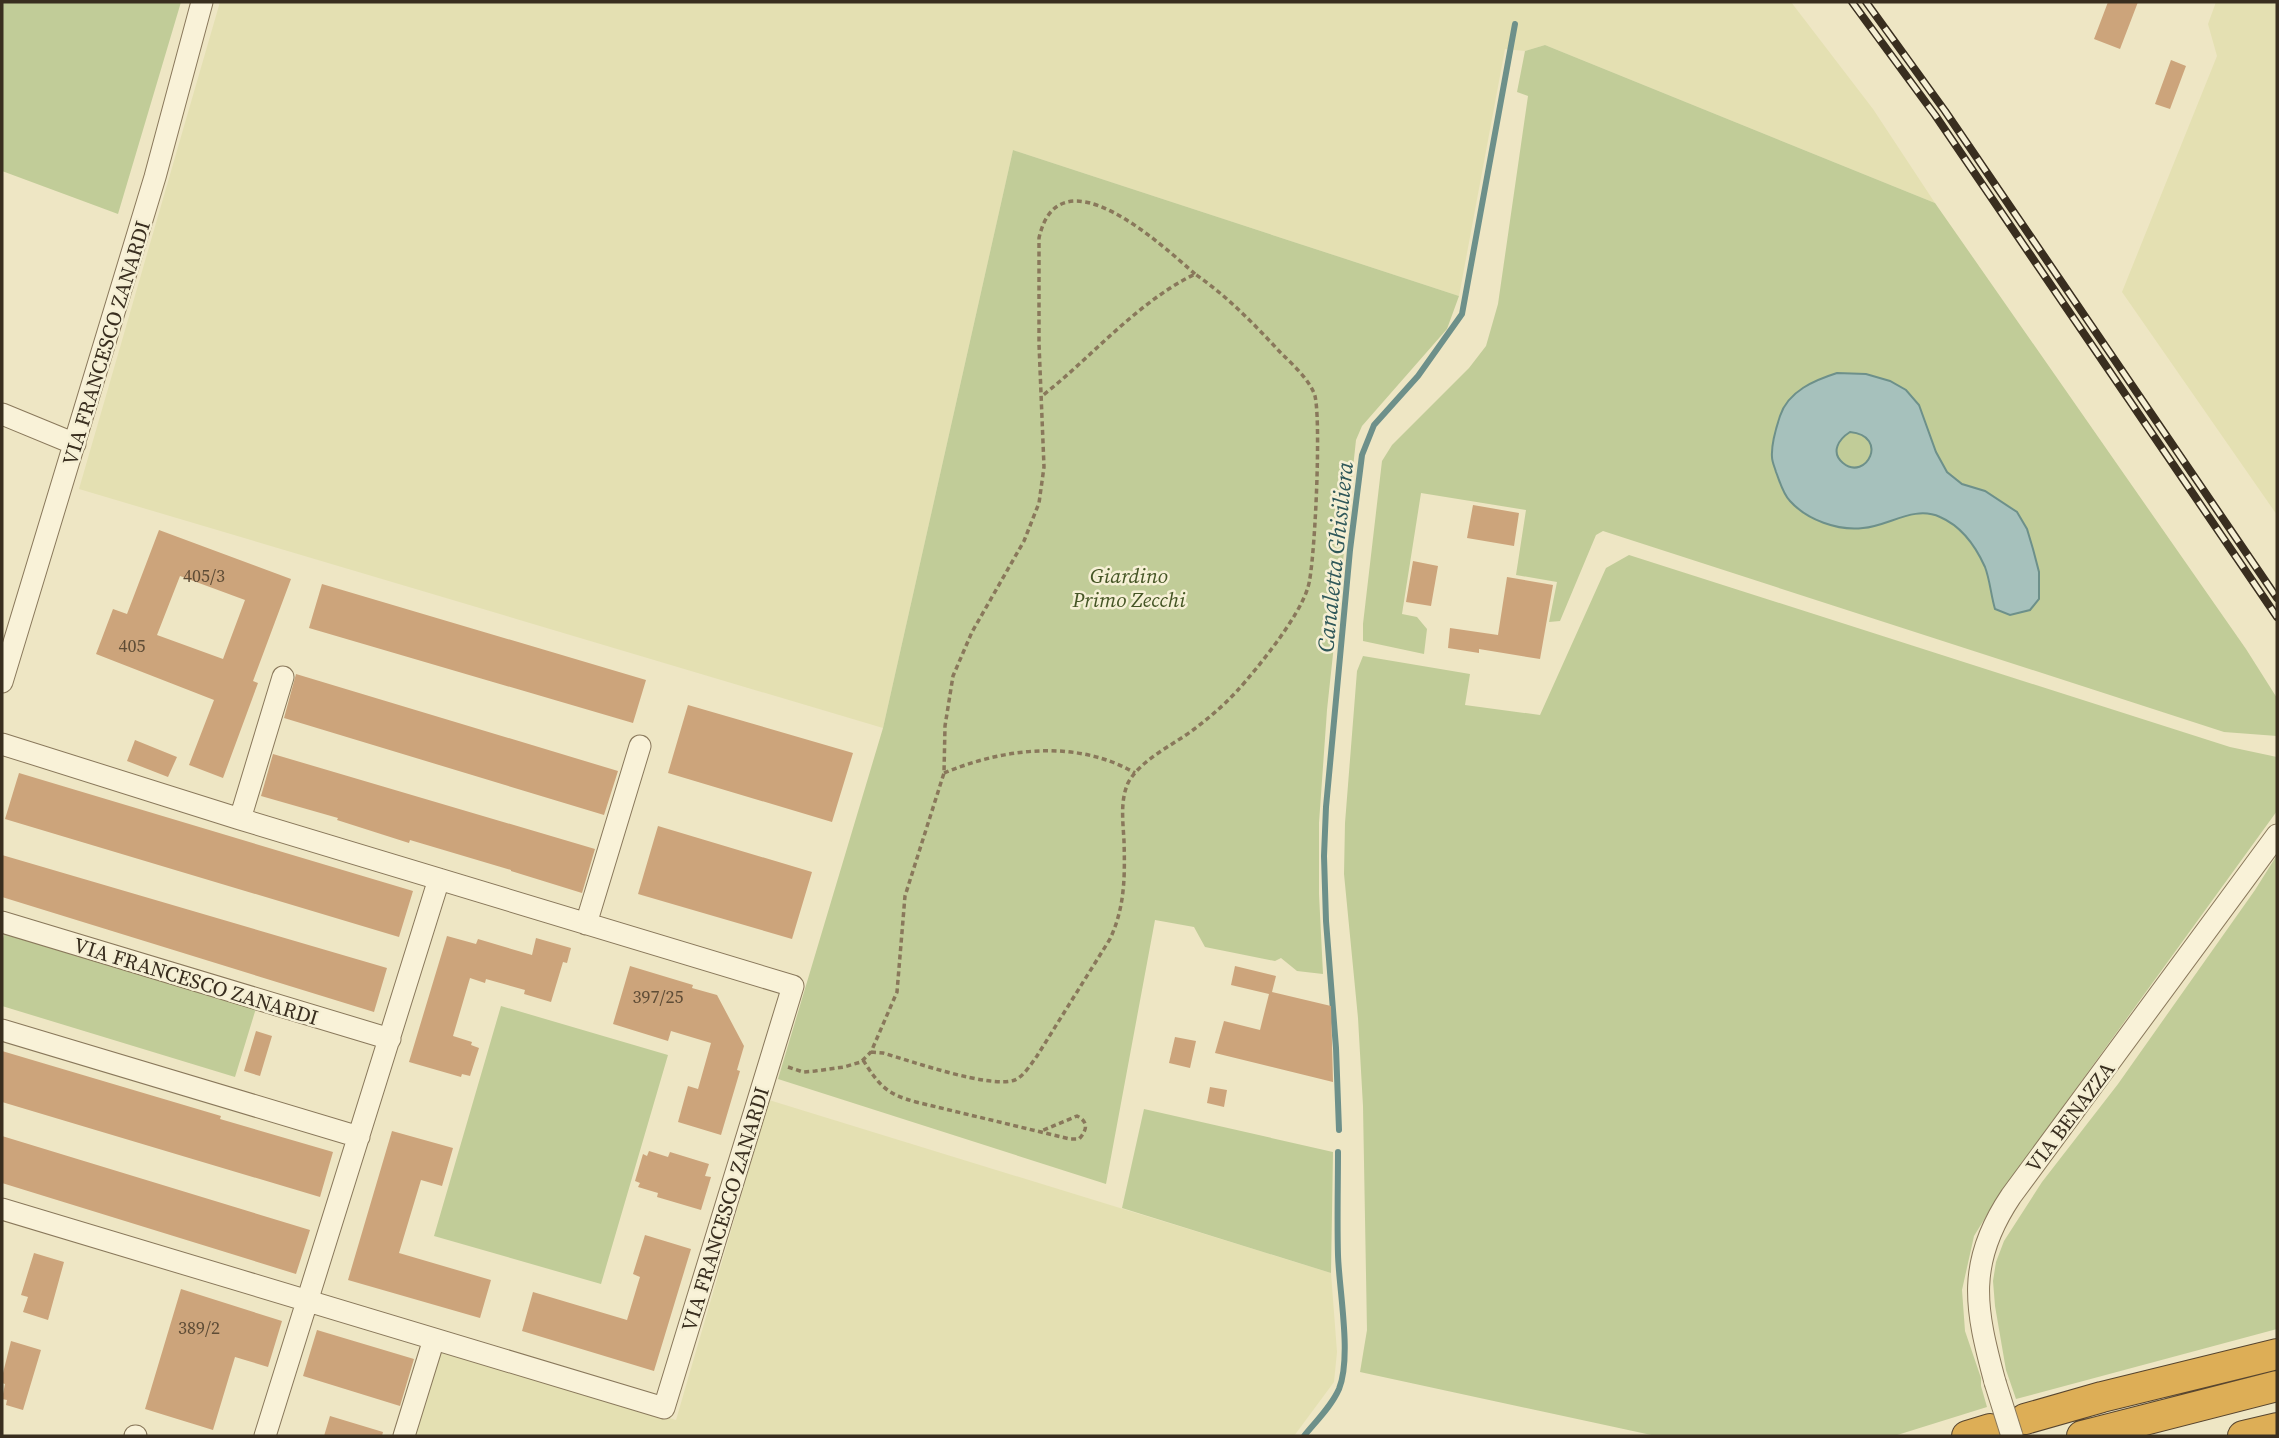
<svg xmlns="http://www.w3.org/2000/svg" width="2279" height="1438" viewBox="0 0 2279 1438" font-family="'Source Serif 4',serif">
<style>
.farmland{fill:#e4e0b2}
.green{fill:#c1cc98}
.water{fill:#a6c1bc;stroke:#6d908a;stroke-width:2;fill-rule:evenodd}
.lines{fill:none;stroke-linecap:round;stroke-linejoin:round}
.stream{stroke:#6d908a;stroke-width:6}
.building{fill:#cca47b;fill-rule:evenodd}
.minor-casing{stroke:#89785b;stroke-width:23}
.highway-casing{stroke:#57452f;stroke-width:32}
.path{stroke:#89785b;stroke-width:3.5;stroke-dasharray:5 3.5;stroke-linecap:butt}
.minor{stroke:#f9f2d8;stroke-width:21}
.highway{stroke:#ddae56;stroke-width:30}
.rail-casing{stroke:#392e1f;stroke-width:8}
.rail{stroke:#f5efd4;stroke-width:5;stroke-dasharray:16;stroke-linecap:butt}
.minor-bridge-casing{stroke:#89785b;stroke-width:23;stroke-linecap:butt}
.minor-bridge{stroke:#f9f2d8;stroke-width:21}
.labels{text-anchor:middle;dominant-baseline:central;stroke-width:5;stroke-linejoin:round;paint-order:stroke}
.number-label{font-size:18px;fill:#5e4c36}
.street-label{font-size:21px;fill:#392e1f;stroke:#f5efd4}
.park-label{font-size:21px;font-style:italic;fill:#455525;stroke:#f5efd4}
.water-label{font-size:23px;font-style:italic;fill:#2e5759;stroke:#f5efd4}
</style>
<rect width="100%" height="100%" fill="#eee6c4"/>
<path class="farmland" d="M220 2H1791L1873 109 1935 203 1545 45 1525 51 1505 49 1459 296 1013 150 883 728 79 489Z
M2216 2H2277V515L2122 292 2217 56 2208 24Z
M769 1100 1331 1273 1337 1352 1334 1382 1294 1436H410L435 1351 676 1420Z"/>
<path class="green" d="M2 2H181L118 214 2 171Z
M1545 45 1935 203 2246 649 2277 698V736L2224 732 1603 531 1596 535 1560 621 1549 622 1557 582 1516 575 1526 510 1421 493 1402 614 1417 617 1427 629 1424 654 1363 641V624L1382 461 1392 445 1469 368 1486 346 1498 304 1528 96 1517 92 1525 51Z
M1013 150 1459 296 1447 329 1362 426 1356 440 1327 710 1319 823V894L1323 974 1297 971 1281 958 1275 961 1205 947 1194 927 1155 920 1106 1184 778 1079 883 728Z
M1629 555 2230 747 2277 757V811L2001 1192 1974 1236 1962 1290 1965 1331 1981 1378V1386L1987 1407 1894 1436H1656L1360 1372 1367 1330 1363 1106 1358 1018 1344 874 1345 823 1357 671 1363 656 1470 674 1465 705 1540 715 1606 568Z
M2277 855V1329L2016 1399 2006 1370 1995 1306 1993 1281 1996 1262 2004 1241 2042 1182 2118 1084 2255 890Z
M6 928 257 1005 235 1077 2 1006V942Z
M501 1006 668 1055 601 1284 434 1236Z
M1144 1109 1333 1152 1331 1273 1122 1208Z"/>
<path class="water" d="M1837 373 1866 374 1890 381 1906 390 1919 405 1936 452 1947 472 1962 484 1985 491 2017 512 2027 529 2033 549 2039 572V599L2030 610 2010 615 1995 609C1991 596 1990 580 1985 567 1976 547 1961 526 1940 517 1914 505 1889 526 1863 528 1838 531 1807 520 1790 501 1783 494 1780 482 1776 472 1775 468 1772 462 1772 457 1771 444 1776 428 1780 416 1788 391 1815 380 1837 373ZM1850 432C1890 436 1866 482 1843 463 1830 452 1839 439 1850 432Z"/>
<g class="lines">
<path class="stream" d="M1339 1130 1336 1048 1326 921 1324 856 1326 807 1350 550 1362 455 1374 425 1418 376 1462 314 1515 24
M1304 1436C1316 1421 1331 1407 1339 1389 1352 1357 1339 1290 1338 1255 1337 1221 1338 1186 1338 1152"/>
</g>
<path class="building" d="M2108 2H2138L2120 49 2094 39Z
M2171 60 2186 66 2170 109 2155 104Z
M1473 505 1519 513 1514 546 1467 538Z
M159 530 291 579 253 681 258 683 223 778 189 765 214 700 96 654 113 609 127 614ZM180 576 245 600 223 659 157 635Z
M1413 561 1438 566 1431 606 1406 602Z
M1507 577 1553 585 1540 659 1479 649V653L1448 648 1450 628 1498 635Z
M322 584 646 680 633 723 309 628Z
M296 674 618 771 604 815 284 718Z
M688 705 853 753 832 822 668 773Z
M135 740 177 757 168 777 127 761Z
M273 754 595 849 582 893 511 871V870L410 840 409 843 337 820 338 818 261 796Z
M19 773 413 891 399 937 5 819Z
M658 826 812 872 792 939 638 894Z
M2 855 387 968 374 1012 2 897Z
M447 936 476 944 478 939 532 955 536 938 571 948 567 963 563 962 551 1002 524 994 525 990 486 979 485 983 470 978 453 1036 472 1042 471 1045 479 1048 470 1076 462 1074 461 1077 409 1062Z
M630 966 693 985 692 988 717 995 744 1046 737 1070 740 1071 721 1135 678 1122 688 1086 698 1089 711 1043 671 1031 668 1041 613 1024Z
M1235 966 1276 976 1272 992 1331 1006 1333 1082 1215 1053 1224 1021 1260 1030 1269 994 1231 985Z
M256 1031 272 1036 260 1076 244 1071Z
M1175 1037 1196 1041 1190 1068 1169 1063Z
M2 1051 221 1116 220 1119 333 1152 320 1197 2 1102Z
M1210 1087 1227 1090 1224 1107 1207 1103Z
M392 1131 453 1148 442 1186 421 1180 399 1253 491 1280 480 1318 348 1280Z
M2 1136 310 1230 296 1274 2 1183Z
M649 1151 668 1157 670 1152 709 1164 705 1176 711 1177 701 1210 657 1197 658 1193 638 1187 640 1183 635 1181 643 1154 647 1156Z
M645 1235 691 1249 654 1371 522 1331 533 1292 627 1320 640 1277 633 1274Z
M34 1253 64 1262 48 1320 23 1312 28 1297 21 1295Z
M181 1289 282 1321 268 1367 235 1357 213 1430 145 1409Z
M317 1330 414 1359 400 1406 303 1376Z
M11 1341 41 1350 23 1410 6 1405 7 1400 2 1399 5 1384 2 1383V1377Z
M330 1416 383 1432 382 1436H324Z"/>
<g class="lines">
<g class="minor-casing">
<path id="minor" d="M2 414 75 444
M2 682 155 177 202 2
M2 744 240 819 793 986 664 1408 2 1209
M240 819 283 677
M2 922 390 1039
M586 924 640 746
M2 1030 359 1137
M1995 1382C1975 1308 1966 1263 2011 1196L2277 835
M135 1436H136
M265 1436 439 879
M404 1436 434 1339"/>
</g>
<g class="highway-casing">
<path id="highway" d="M2025 1419 2102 1397 2277 1354
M1967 1436 1990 1429
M2082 1436 2277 1386
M2243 1436 2277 1428"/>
</g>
<path class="path" d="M944 773C1004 748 1077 739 1135 773
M871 1052 883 1053C911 1061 990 1089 1015 1080 1024 1076 1031 1064 1037 1056L1110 939C1125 907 1125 876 1124 841 1123 822 1120 801 1128 783 1140 760 1173 745 1193 730 1209 718 1223 706 1237 691 1257 669 1300 616 1308 587 1315 567 1322 409 1314 393 1307 377 1292 364 1280 352 1254 324 1227 296 1195 274 1136 303 1093 356 1042 396
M863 1060C879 1085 886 1094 916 1102L1070 1139H1079C1087 1130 1089 1122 1077 1116L1039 1132
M788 1067 803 1072 815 1071 844 1067 861 1062 871 1052 897 992 905 896 944 773 945 726 953 676 972 632 1024 541 1039 503 1044 467 1039 344V238C1059 149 1162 245 1195 274"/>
<use href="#minor" class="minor"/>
<use href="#highway" class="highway"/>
<g class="rail-casing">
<path id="rail" d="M1852 2 1935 115 2277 617
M1866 2 1945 111 2277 598"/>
</g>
<use href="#rail" class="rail"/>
<g class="minor-bridge-casing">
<path id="minor-bridge" d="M1995 1382 2012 1436"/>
</g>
<use href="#minor-bridge" class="minor-bridge"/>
</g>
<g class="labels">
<g class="number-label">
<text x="204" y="575">405/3</text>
<text x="132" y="645">405</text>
<text x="658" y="996">397/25</text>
<text x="199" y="1327">389/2</text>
</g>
<g class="street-label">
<text transform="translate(106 343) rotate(-73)">VIA FRANCESCO ZANARDI</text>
<text transform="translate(196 981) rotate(17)">VIA FRANCESCO ZANARDI</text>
<text transform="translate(2070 1117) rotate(-53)">VIA BENAZZA</text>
<text transform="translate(725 1209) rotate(-73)">VIA FRANCESCO ZANARDI</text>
</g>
<g class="park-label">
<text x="1129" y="575">Giardino<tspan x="1129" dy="24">Primo Zecchi</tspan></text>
</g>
<g class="water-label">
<text transform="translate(1335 557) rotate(-84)">Canaletta Ghisiliera</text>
</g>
</g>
<rect width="2279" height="1438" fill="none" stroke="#392e1f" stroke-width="7"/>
</svg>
